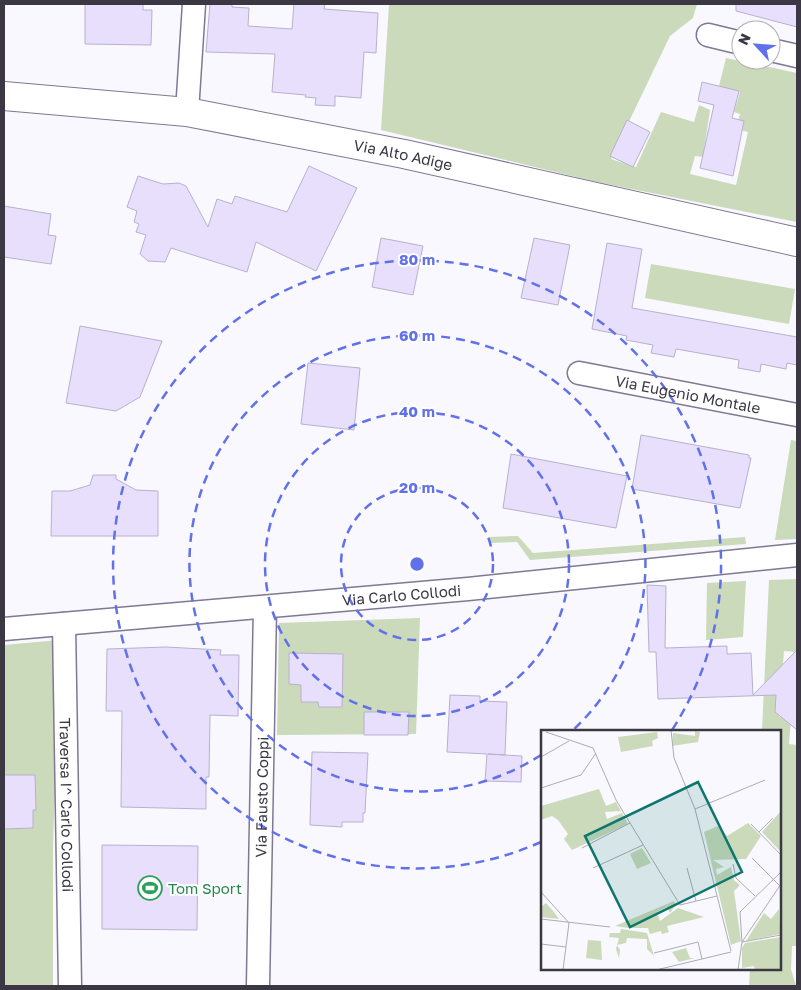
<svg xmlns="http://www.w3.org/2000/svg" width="801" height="990" viewBox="0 0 801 990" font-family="'Golos Text',sans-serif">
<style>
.green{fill:#cadabb}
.building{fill:#e7dffc;stroke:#b8b1cd}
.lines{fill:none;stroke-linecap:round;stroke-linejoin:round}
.street-casing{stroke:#7f7893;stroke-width:25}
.secondary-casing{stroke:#7f7893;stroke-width:30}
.street{stroke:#fff;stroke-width:22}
.secondary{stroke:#fff;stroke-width:28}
.ring{fill:none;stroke:#6171e9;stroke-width:2.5;stroke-dasharray:9 6}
.labels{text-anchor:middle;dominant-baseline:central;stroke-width:4;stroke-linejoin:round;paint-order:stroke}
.street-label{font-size:15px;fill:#3b3844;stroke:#fff}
.leisure-label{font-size:15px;fill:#27864d;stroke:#fff;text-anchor:start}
.inset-road{fill:none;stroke:#adabb4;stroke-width:1}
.view{fill:#0f766e;fill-opacity:0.15;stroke:#0f766e;stroke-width:2.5}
.inset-edge{fill:none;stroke:#3b3844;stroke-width:2.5}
.centre{fill:#6171e9;stroke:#fff;stroke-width:2.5}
.ring-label{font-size:15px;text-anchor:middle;font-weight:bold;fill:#6171e9;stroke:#fff;stroke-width:4;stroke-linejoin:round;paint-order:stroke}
</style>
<rect width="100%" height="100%" fill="#f9f8fe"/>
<path class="green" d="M396 4H697L693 18 670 36 611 159 636 167 661 112 694 122 699 105 710 110 703 157 695 156 690 174 736 185 748 132 736 129 740 114 734 112 740 92 719 86 726 58 797 73V222L597 182 381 130 389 5Z
M651 264 795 289 789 324 645 298Z
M791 440 797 441V539L775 540Z
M518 536 533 553 745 537 746 544 530 560 517 542 489 543V537Z
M797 579V652L784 651 779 717 791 718 789 744 797 745V946H792L791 969 796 986H749L750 969H780V731H762L769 580Z
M746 581 743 637 706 640 707 583Z
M420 618 416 734 277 735 279 623Z
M59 640 53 849V986H4V645Z"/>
<path class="building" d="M85 4H143V10H152L151 45 85 44Z
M210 4H232V7L249 8 248 26 292 29 294 4H325L324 9 378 13 376 53 364 52 361 98 335 96V106L315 105 316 98 305 97 306 95 272 92 275 54 206 52Z
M736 4H797V27L736 11Z
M702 82 739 91 732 118 744 121 733 176 700 168 714 105 698 101Z
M627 120 650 132 633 167 610 156Z
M309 166 357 188 316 271 256 242 247 272 171 248 165 262 148 261 140 254 146 235 136 232 139 224 134 222 137 211 127 207 138 176 163 184 179 183 186 186 208 227 217 199 232 204 235 196 287 212Z
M4 206 51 214 48 235 56 236 51 264 4 257Z
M381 238 423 246 413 295 372 287Z
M534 238 570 245 558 305 521 298Z
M607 243 642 249 632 308 797 337V365L787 363 786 369 761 364 760 372 738 368 739 360 676 349 674 357 651 353 653 345 626 340 627 336 592 329Z
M80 326 162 341 140 397 116 411 66 403Z
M308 363 360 368 354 430 301 424Z
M641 435 749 455V458H751L740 508 632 489Z
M511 454 627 476 616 528 503 508Z
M93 475H116V479L136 490 158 491V536H51L52 491H70L90 485Z
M647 585 666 586 665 648 727 646V654L751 653 753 695 797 650V730L775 712 776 695 658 699 656 652H649Z
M166 647 221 650 220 655H239L238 716 210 715 209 777H206V809L121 807 122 711H106L107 649Z
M289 653 343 654 342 707H319L318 702H301V685L289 684Z
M450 695 480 696V701L507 702 505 755 488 754 522 756 521 782 485 781 487 754 447 752Z
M364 712H409L408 735H364Z
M312 752 368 753 365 813H363V822H342V827L310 825Z
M4 775H35L36 810H33V828L4 829Z
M102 845 198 846 197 930 102 929Z"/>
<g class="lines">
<g class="street-casing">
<g id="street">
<path d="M708 35 741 43"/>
<path d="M771 50 797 56"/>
<path d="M187 112 194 4"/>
<path id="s1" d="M579 373 797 415"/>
<path id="s2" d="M64 624 70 986"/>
<path id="s3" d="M4 629 468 589 797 555"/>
<path id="s4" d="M258 986 265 607"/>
</g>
</g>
<g class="secondary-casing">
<g id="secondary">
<path id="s5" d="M4 96 187 112 404 154 797 242"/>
</g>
</g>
<use href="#street" class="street"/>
<use href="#secondary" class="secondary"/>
</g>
<g class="ring">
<circle cx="417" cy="564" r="76"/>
<circle cx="417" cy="564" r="152"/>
<path d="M541 755A228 228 0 1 1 572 731"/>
<path d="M541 842A304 304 0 1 1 672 730"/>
</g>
<defs>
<g id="stadium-ring" transform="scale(1.25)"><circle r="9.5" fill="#fff" stroke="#2e9e5b" stroke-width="1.5"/><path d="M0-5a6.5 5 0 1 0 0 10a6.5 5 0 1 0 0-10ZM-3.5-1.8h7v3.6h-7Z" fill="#2e9e5b"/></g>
</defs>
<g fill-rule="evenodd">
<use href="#stadium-ring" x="150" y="888"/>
</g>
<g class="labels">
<g class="street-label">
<text stroke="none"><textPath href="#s5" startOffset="404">Via Alto Adige</textPath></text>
<text stroke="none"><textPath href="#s1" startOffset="111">Via Eugenio Montale</textPath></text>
<text stroke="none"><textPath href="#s3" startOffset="399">Via Carlo Collodi</textPath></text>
<text stroke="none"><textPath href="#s4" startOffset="189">Via Fausto Coppi</textPath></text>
<text stroke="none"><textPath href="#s2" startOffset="181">Traversa I^ Carlo Collodi</textPath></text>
</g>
<g class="leisure-label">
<text x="168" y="888">Tom Sport</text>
</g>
</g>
<g transform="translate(541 730)">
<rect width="240" height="240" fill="#f9f8fe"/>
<path d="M154 1 159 2 157 12 131 16 132 3 154 6ZM116 2 117 8 111 11 112 16 80 22 77 7ZM58 59 65 76 75 72 80 81 64 82 66 89 81 83 87 94 31 120 23 109 27 104 17 90 11 86 0 90V76ZM240 81V122L221 102ZM207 93 220 106 205 129 172 130 183 137 175 139 176 145 190 137 193 150 199 155 193 161 200 211 190 215 163 102 177 96 186 106ZM101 118 110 133 96 139 89 124ZM133 171 135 175 129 183 126 177 116 182 119 191 137 178 163 187 126 196 128 202 121 204 120 201 109 204 107 198H89L93 194 87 198 74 196ZM5 173 13 182 18 189 0 187V177ZM238 179 239 204 205 211 223 183 230 189ZM80 199 106 203 113 226 106 219V209L86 208 85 213 76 215 79 220 78 228 75 219 78 208 68 207 69 203H79ZM240 207V240H214L213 236 201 238V218L204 213ZM47 210 60 211 61 230 45 228ZM145 218 149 228H154L138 232 131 222Z" fill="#cadabb"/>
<path class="inset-road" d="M130 0 133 28 154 79 190 221M5 2 52 18 75 70 139 175 176 166M0 27 28 11M0 58 40 45 55 23M154 79 224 50M210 94 240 125M218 102 232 88M41 118 89 93M211 128 239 156M192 134 195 148 214 166M52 138 102 115M146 138 155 171M0 162 28 193 22 240M0 189 69 197M201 212 199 182 240 142M201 212 240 205M0 214 25 217M113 223 157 212 161 229M115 240 190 222M197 240 201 212 240 154"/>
<path class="view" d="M157 52 201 142 89 197 44 106Z"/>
<rect width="240" height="240" class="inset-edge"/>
</g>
<circle cx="417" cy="564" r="8" class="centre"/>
<g class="ring-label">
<text x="417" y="265">80 m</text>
<text x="417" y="341">60 m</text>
<text x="417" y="417">40 m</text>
<text x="417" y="493">20 m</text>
</g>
<rect width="801" height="990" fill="none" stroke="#3b3844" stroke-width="10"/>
<g transform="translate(756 45) rotate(296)"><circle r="24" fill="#ffffff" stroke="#b1afb4"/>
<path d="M0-4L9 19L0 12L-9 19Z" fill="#6171e9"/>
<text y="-8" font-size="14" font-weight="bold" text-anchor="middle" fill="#3b3844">N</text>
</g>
</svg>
